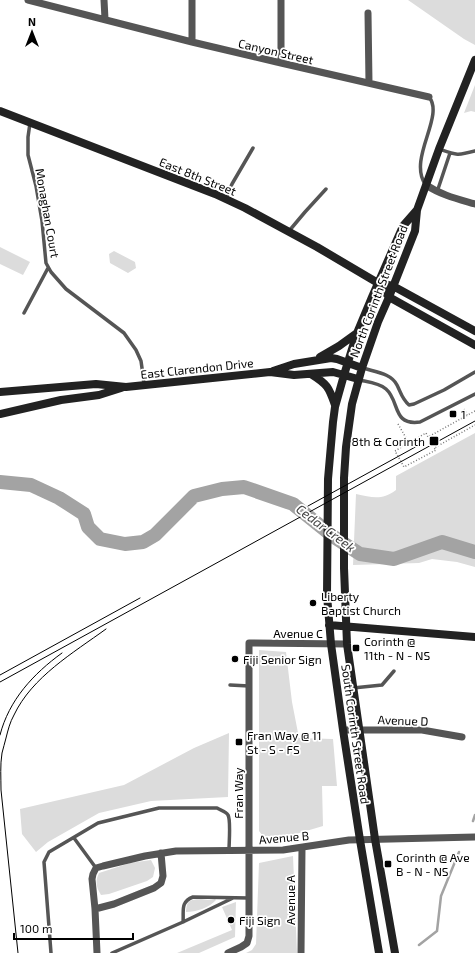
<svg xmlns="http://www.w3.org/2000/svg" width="475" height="953" viewBox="0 0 475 953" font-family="'Exo 2',sans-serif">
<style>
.green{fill:#dcdcdc}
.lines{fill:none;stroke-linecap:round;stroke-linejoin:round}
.stream{stroke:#a3a3a3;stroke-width:2.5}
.river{stroke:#a3a3a3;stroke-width:14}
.path{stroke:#777;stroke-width:1.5;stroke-dasharray:1 2;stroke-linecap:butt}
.lane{stroke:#555;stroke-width:3.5}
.street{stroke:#555;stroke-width:7}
.secondary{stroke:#222;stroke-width:8}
.tram{stroke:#000;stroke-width:1}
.poi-dot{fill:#000;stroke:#fff;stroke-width:1.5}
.labels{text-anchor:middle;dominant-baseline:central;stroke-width:3.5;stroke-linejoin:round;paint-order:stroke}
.street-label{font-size:12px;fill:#000;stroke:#fff}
.poi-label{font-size:12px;fill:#000;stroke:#fff;text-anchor:start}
.water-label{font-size:13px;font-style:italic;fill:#444;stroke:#fff}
</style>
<rect width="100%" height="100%" fill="#fff"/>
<path class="green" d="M408 0H475V45L464 39Z
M475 85V112L471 111 464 113Z
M0 247 30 262 23 275 0 264Z
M114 251 135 262 136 268 128 273 110 263 109 254Z
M475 433V567L457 562 432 559 419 563 353 565 356 494C372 497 381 501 396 490V476Z
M259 650 286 652 292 702 299 738 333 739 337 786H322L323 826 286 837 263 836 259 831Z
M229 733 228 797 151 801 99 813 48 842 36 852 22 834 20 809 124 785 194 748Z
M293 856 297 953H246L252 950 256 944 259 863Z
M151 860 155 868 153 877 147 881 109 894 101 895C96 887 95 881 99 873L130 863Z
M201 899 209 900 215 899 216 900C209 908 196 912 186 912 187 900 189 900 201 899Z
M236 902 235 937 199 953H177L232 930 222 907Z"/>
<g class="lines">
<path class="stream" d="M473 821 475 815
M419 945 437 931 441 896 459 852"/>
<path class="river" d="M0 482 31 485 59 498 84 514 88 527 100 539 125 544 143 542 155 535 194 496 222 489 244 487 293 504 334 537 360 554 394 559 442 542 475 552"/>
<path class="path" d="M464 409 467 415
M475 411 428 437 426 433 395 451 404 467 436 450 434 448 475 425
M398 424 409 443"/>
<path class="lane" d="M30 123 28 137V155L36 186 42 221 46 263 51 272 66 289 124 333 136 350 141 361 143 375 144 384
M439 149C456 155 457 156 475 151
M425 184C408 158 445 116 429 97
M437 192 450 153
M226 198 232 184 253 148
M289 231 305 212 326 189
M24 313 48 268
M363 368C375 372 391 373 397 385 401 393 402 399 409 405L414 404 444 390 475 372
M359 380C368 382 379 383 386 389 400 401 392 426 420 422L475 394
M230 685 249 686
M353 688 382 685 394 671
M74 838 96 868
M183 922C184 911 180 902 193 897L249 898
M51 953 44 862 49 852 98 823 159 808H217C220 810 226 811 228 815 231 820 229 843 229 850
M112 953 183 922 233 898"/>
<path class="street" d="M28 0 192 42 281 63 429 97
M104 0 105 19
M192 0V42
M281 0V63
M368 13 369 83
M426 185C441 195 458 199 475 204
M343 730H422L462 737
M95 909 114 904 154 888 161 883 163 876 161 853
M97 953 95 909 92 879 93 874 96 868 103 866 145 856 176 851 283 850 349 840 475 837
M228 953 241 947 247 943 249 936V643L347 644
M301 953 302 848"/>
<path class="secondary" d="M0 111 215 194 245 208 317 247 378 283 393 286 475 331
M378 283 389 297 475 345
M320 357 339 346 357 333
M273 371 294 364 331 358 337 359 362 368
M311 374C327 384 329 387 335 405
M0 392 96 384 126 387 270 372 294 375 333 372 358 379
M0 414 61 400 99 395 121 388
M329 625 475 637
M379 953 360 840 343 730 331 644 327 595 328 479 333 422 335 407 344 375 357 333 372 297 403 226 417 210
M395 953 375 839 347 644 344 568V478L346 447 352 404 362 368 378 322 389 297 415 231 417 210 439 149 475 60"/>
<path class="tram" d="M308 506 419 445
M0 675 140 598
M0 682 475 421
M0 735C9 700 33 674 62 653
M18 953 1 790C1 778 0 765 2 753 3 748 5 743 6 738 8 730 10 722 14 715 32 677 73 653 106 629"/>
</g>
<g class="poi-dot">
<rect x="449" y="410" width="8" height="8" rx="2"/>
<rect x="429" y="436" width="10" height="10" rx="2"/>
<circle cx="313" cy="603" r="4"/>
<rect x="352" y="644" width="8" height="8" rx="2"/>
<circle cx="235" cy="659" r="4"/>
<rect x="235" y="738" width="8" height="8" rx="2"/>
<rect x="384" y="860" width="8" height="8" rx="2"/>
<circle cx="231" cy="920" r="4"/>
</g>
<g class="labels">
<g class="street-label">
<text transform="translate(276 51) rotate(13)">Canyon Street</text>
<text transform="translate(198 176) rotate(22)">East 8th Street</text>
<text transform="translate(48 213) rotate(80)">Monaghan Court</text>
<text transform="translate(378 291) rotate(-69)">North Corinth Street Road</text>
<text transform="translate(197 368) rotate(-6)">East Clarendon Drive</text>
<text x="298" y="633">Avenue C</text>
<text transform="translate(403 720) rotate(2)">Avenue D</text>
<text transform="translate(356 734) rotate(82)">South Corinth Street Road</text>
<text transform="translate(238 793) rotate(-90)">Fran Way</text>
<text transform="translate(284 837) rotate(-5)">Avenue B</text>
<text transform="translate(290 900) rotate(-90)">Avenue A</text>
</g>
<g class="poi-label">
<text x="461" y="414">1</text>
<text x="425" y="441" text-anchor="end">8th &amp; Corinth</text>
<text x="321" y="596">Liberty<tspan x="321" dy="14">Baptist Church</tspan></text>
<text x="364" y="641">Corinth @<tspan x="364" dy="14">11th - N - NS</tspan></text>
<text x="243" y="659">Fiji Senior Sign</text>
<text x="247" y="735">Fran Way @ 11<tspan x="247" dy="14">St - S - FS</tspan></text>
<text x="396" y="857">Corinth @ Ave<tspan x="396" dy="14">B - N - NS</tspan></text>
<text x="239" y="920">Fiji Sign</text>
</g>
<g class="water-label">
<text transform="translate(326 528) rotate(37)">Cedar Creek</text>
</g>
</g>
<g transform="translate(32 32)" stroke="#ffffff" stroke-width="3" paint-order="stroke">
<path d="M0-3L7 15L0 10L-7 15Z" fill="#000000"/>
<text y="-6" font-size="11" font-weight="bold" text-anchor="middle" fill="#000000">N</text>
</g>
<path d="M14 933v6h119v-6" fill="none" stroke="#000000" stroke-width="2"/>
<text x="20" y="933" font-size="12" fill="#000000" stroke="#ffffff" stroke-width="3" paint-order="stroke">100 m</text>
</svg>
